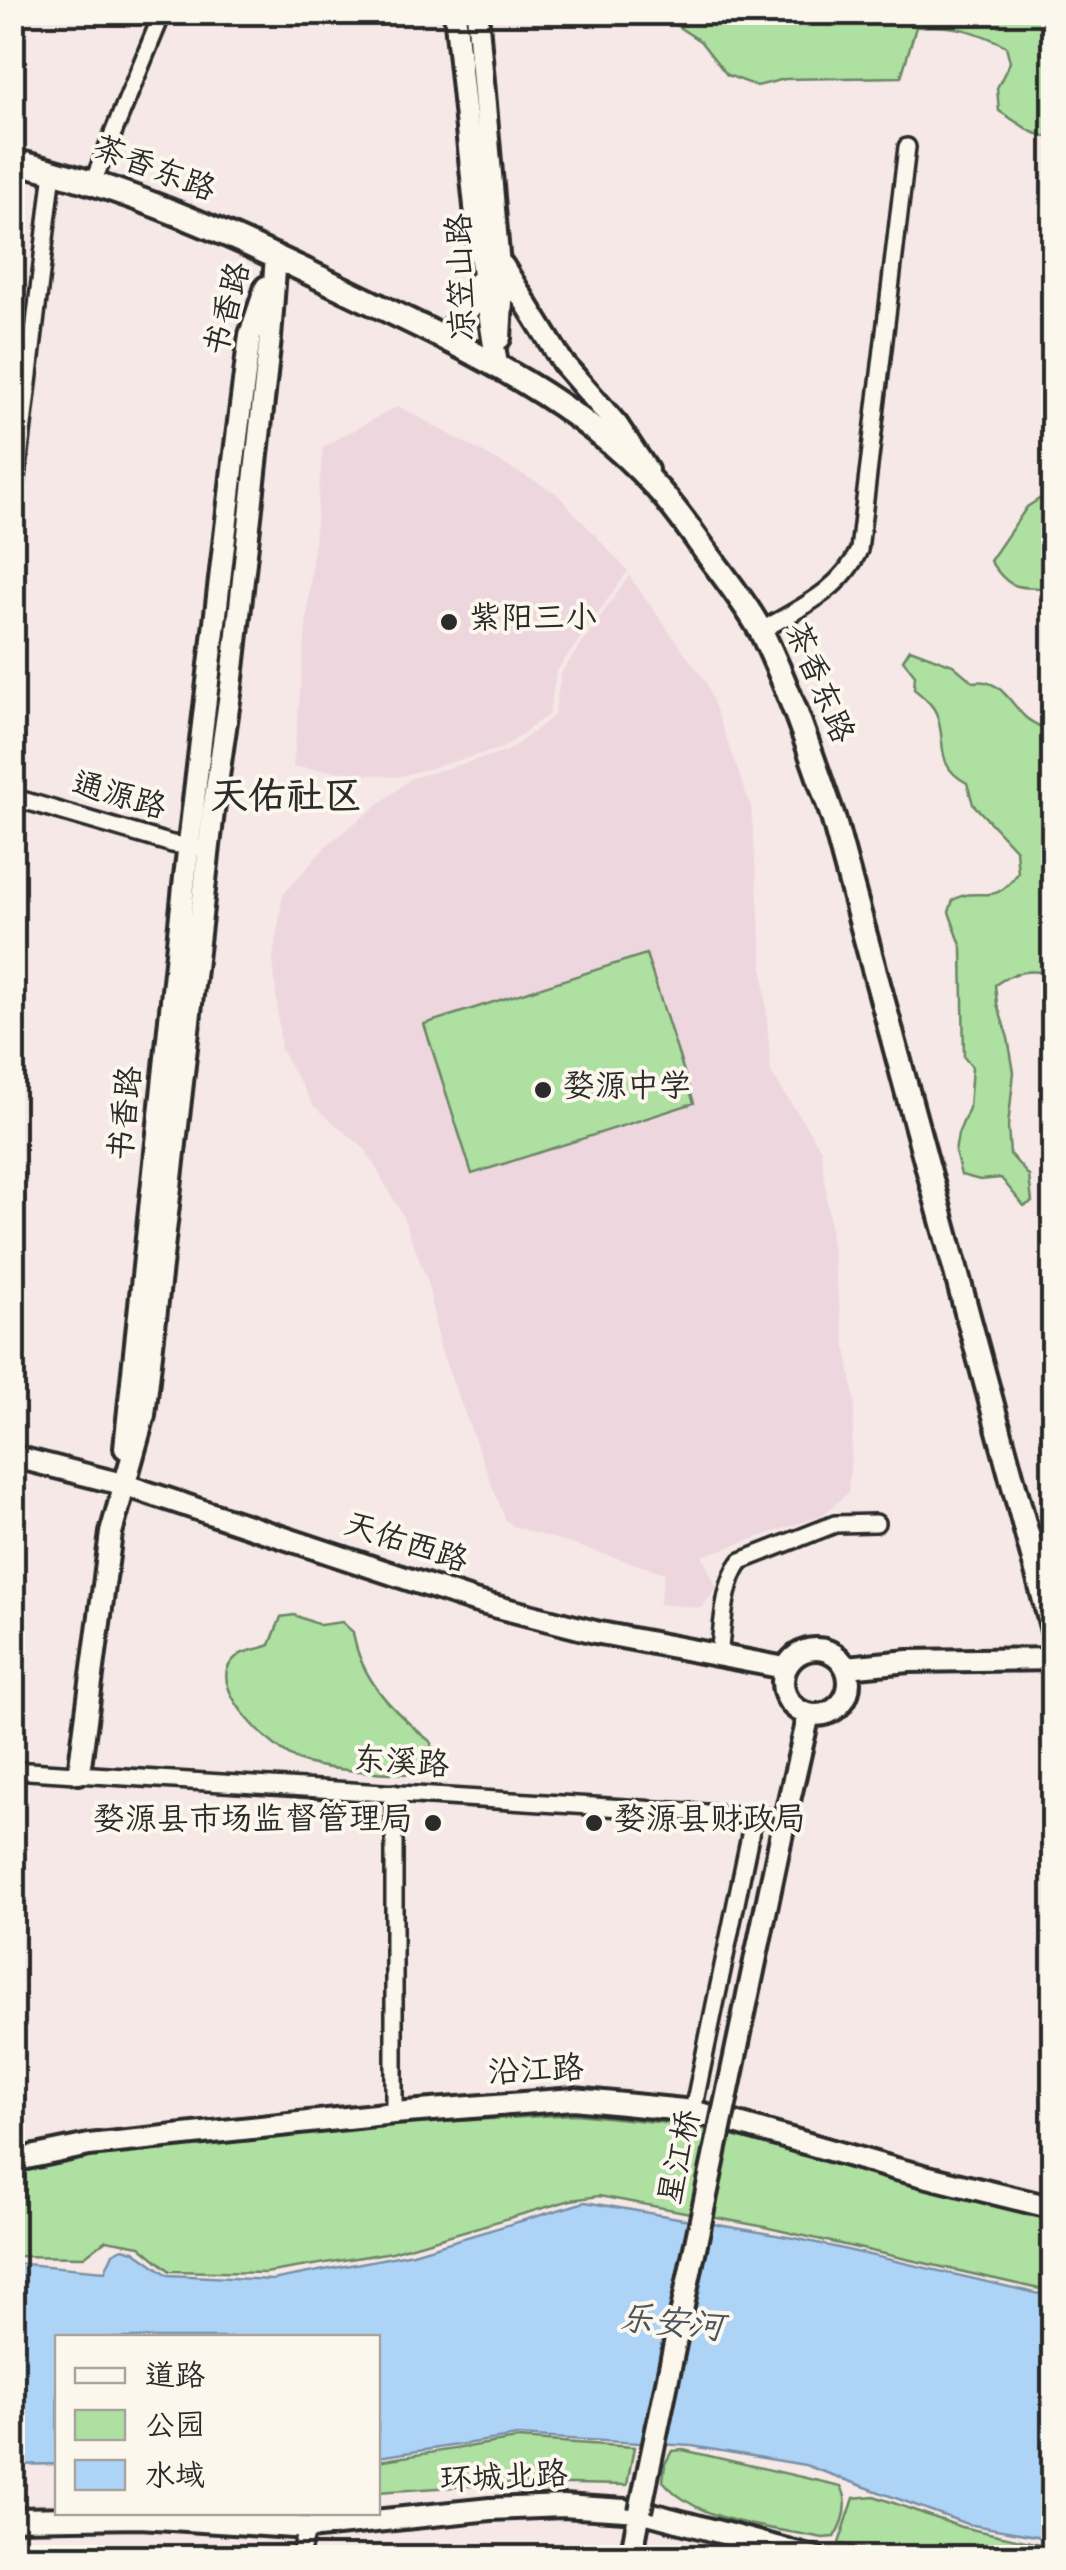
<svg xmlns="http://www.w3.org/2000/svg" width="1066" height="2570" viewBox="0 0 1066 2570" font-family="'Gochi Hand','LXGW WenKai TC',sans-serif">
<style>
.built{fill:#eed6df}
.green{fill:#ade0a1;stroke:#6c8666;stroke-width:2.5}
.water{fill:#add4f7;stroke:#7990a5;stroke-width:2.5}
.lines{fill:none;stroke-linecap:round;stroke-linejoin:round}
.street-casing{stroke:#2b2b2b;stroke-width:22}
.secondary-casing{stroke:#2b2b2b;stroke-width:28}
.primary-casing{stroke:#2b2b2b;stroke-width:30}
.street{stroke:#fbf7ec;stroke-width:15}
.secondary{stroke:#fbf7ec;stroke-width:20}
.primary{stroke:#fbf7ec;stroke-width:22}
.secondary-bridge-casing{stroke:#2b2b2b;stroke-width:28;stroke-linecap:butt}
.secondary-bridge{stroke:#fbf7ec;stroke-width:20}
.poi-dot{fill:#2b2b2b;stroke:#fbf7ec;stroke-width:4}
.labels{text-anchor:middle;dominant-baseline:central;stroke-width:8;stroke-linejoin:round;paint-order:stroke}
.street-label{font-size:32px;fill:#2b2b2b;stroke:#fbf7ec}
.poi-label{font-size:32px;fill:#2b2b2b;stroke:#fbf7ec;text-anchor:start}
.water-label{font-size:35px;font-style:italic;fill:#4c555e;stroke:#fbf7ec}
.quarter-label{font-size:38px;font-weight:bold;fill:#2b2b2b;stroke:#fbf7ec}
</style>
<rect width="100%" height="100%" fill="#f5e8e6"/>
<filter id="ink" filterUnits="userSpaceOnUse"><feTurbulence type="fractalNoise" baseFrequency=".01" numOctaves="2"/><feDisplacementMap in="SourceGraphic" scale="20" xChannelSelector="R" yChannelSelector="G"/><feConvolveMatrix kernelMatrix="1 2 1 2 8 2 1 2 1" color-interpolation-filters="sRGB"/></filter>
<g filter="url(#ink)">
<path class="built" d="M398 406 556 493 628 571 556 672 549 714 503 748 397 777 293 767 323 447Z
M629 576 706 682 751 807 771 1073 821 1149 838 1297 855 1403 848 1493 821 1516 702 1556 717 1588 701 1608 659 1604 665 1573 513 1526 505 1519 439 1346 428 1282 402 1214 366 1150 314 1106 281 1050 273 959 283 895 327 845 412 778 508 751 554 716 561 673Z"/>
<path class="green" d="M657 13H1053V139L1032 132 999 111 997 88 1010 62 1006 46C975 30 951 24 916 27L901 77 785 79 757 86 727 75 700 41Z
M1053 490V589C1020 585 1013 595 990 561L1027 507Z
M910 649 953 665 973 682C1000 678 1008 700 1025 717 1033 724 1044 728 1053 733V994L1051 977C1034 966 1011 973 995 985L997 1004 1008 1038 1014 1072 1008 1126 1010 1154 1029 1176 1032 1202 1024 1206 1001 1178 980 1180 961 1175 955 1152 958 1134 969 1108 972 1067 964 1057 962 948 949 912 953 900C980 884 992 910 1018 873L1016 850 973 804 967 783C933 765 948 743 936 713 932 703 922 696 914 689L915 675 903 660Z
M646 954 694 1103 472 1174 424 1024Z
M294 1615 320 1625 342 1622 353 1632C360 1680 395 1713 431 1742L432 1756 421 1769 407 1774C377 1772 327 1771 300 1761 275 1752 210 1691 230 1664 240 1649 255 1651 270 1645L281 1617Z
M575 2114 688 2125 1054 2217 1053 2292 760 2226 599 2196 571 2200 392 2252 265 2273 170 2271 140 2246 106 2240 84 2257 13 2256V2169C196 2130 388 2126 575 2114Z
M517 2439 634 2447 627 2485 514 2483 378 2492V2461Z
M683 2450 841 2486C850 2503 845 2521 835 2537L823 2538C771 2527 699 2524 663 2481L665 2464 672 2451Z
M874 2496 961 2527 1053 2547V2557H900L839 2543 854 2498Z"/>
<path class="water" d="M585 2202 799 2239 1053 2297V2539L967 2524 805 2465 692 2446 517 2436 378 2457V2338H58L57 2464 13 2465V2263L105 2271 113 2253 123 2248 134 2251 168 2275 272 2280 413 2253Z"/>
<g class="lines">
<g class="street-casing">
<path id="street" d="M93 182 163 12
M12 519 53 171
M761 631C797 609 841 591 859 550L907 147
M12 797 172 844 209 849
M719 1655C723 1627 723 1584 741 1561L835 1524 876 1523
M12 1770 785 1818
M394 1793V2113
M693 2111 754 1816
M299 2558 308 2528"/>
</g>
<g class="secondary-casing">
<path id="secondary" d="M455 12 480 255 497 365
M477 12 502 301 500 338
M503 266 563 363 617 425 647 470
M441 336C460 321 477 307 478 282
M125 1448 184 886 233 469 250 335 266 287
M12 1456 122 1484 474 1601 595 1632 785 1668
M783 1682a33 33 0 1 1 66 0a33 33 0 1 1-66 0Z
M847 1667 909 1661 1054 1659
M79 1773 111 1533 144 1415 213 811 231 687 270 338 276 256
M785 1818 809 1714
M12 2161 89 2145 394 2113 574 2099 693 2111 896 2169 1054 2208
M12 2519 140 2517 308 2528 490 2509 563 2506 640 2511 817 2558
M631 2558 640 2511"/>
</g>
<g class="primary-casing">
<path id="primary" d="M12 161C126 187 232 235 337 286 448 340 570 392 655 486 674 506 690 530 706 552 725 578 747 605 762 633 791 692 811 755 833 817L1054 1634"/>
</g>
<use href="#street" class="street"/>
<use href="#secondary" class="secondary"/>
<use href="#primary" class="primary"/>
<g class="secondary-bridge-casing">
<path id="secondary-bridge" d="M640 2511 785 1818"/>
</g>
<use href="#secondary-bridge" class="secondary-bridge"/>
</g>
</g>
<g class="poi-dot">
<circle cx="449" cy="622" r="10"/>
<circle cx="543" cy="1090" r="10"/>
<circle cx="433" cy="1823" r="10"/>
<circle cx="594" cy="1823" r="10"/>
</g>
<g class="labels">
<g class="street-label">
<text transform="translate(153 172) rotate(21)">茶香东路</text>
<text transform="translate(465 277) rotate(-92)">凉笠山路</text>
<text transform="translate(231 310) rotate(-75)">书香路</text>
<text transform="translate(816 684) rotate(67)">茶香东路</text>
<text transform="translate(118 799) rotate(16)">通源路</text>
<text transform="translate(129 1114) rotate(-84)">书香路</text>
<text transform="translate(405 1546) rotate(18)">天佑西路</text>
<text transform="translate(401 1766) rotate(4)">东溪路</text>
<text transform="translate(536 2074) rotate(-3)">沿江路</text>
<text transform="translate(683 2158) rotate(-78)">星江桥</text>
<text transform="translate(504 2481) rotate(-3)">环城北路</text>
</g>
<g class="poi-label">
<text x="469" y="622">紫阳三小</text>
<text x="563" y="1090">婺源中学</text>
<text x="413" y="1823" text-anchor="end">婺源县市场监督管理局</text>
<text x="614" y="1823">婺源县财政局</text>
</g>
<g class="water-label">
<text transform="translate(671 2327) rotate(6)">乐安河</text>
</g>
<g class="quarter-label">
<text x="286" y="801">天佑社区</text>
</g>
</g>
<rect width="1066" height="2570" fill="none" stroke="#fbf7ec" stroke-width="50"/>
<rect x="25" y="25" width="1016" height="2520" fill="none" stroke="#2b2b2b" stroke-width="4" filter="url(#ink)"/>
<rect x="55" y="2335" width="325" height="180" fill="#fbf7ec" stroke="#a8a59f" stroke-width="2.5"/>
<rect x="75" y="2368" width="50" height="15" fill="#fbf7ec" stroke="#a8a59f" stroke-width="2.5"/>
<text x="145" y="2385" font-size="30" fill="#2b2b2b">道路</text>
<rect x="75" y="2410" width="50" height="30" fill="#ade0a1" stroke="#a8a59f" stroke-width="2.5"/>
<text x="145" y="2435" font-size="30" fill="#2b2b2b">公园</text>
<rect x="75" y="2460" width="50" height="30" fill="#add4f7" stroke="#a8a59f" stroke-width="2.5"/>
<text x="145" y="2485" font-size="30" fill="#2b2b2b">水域</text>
</svg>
